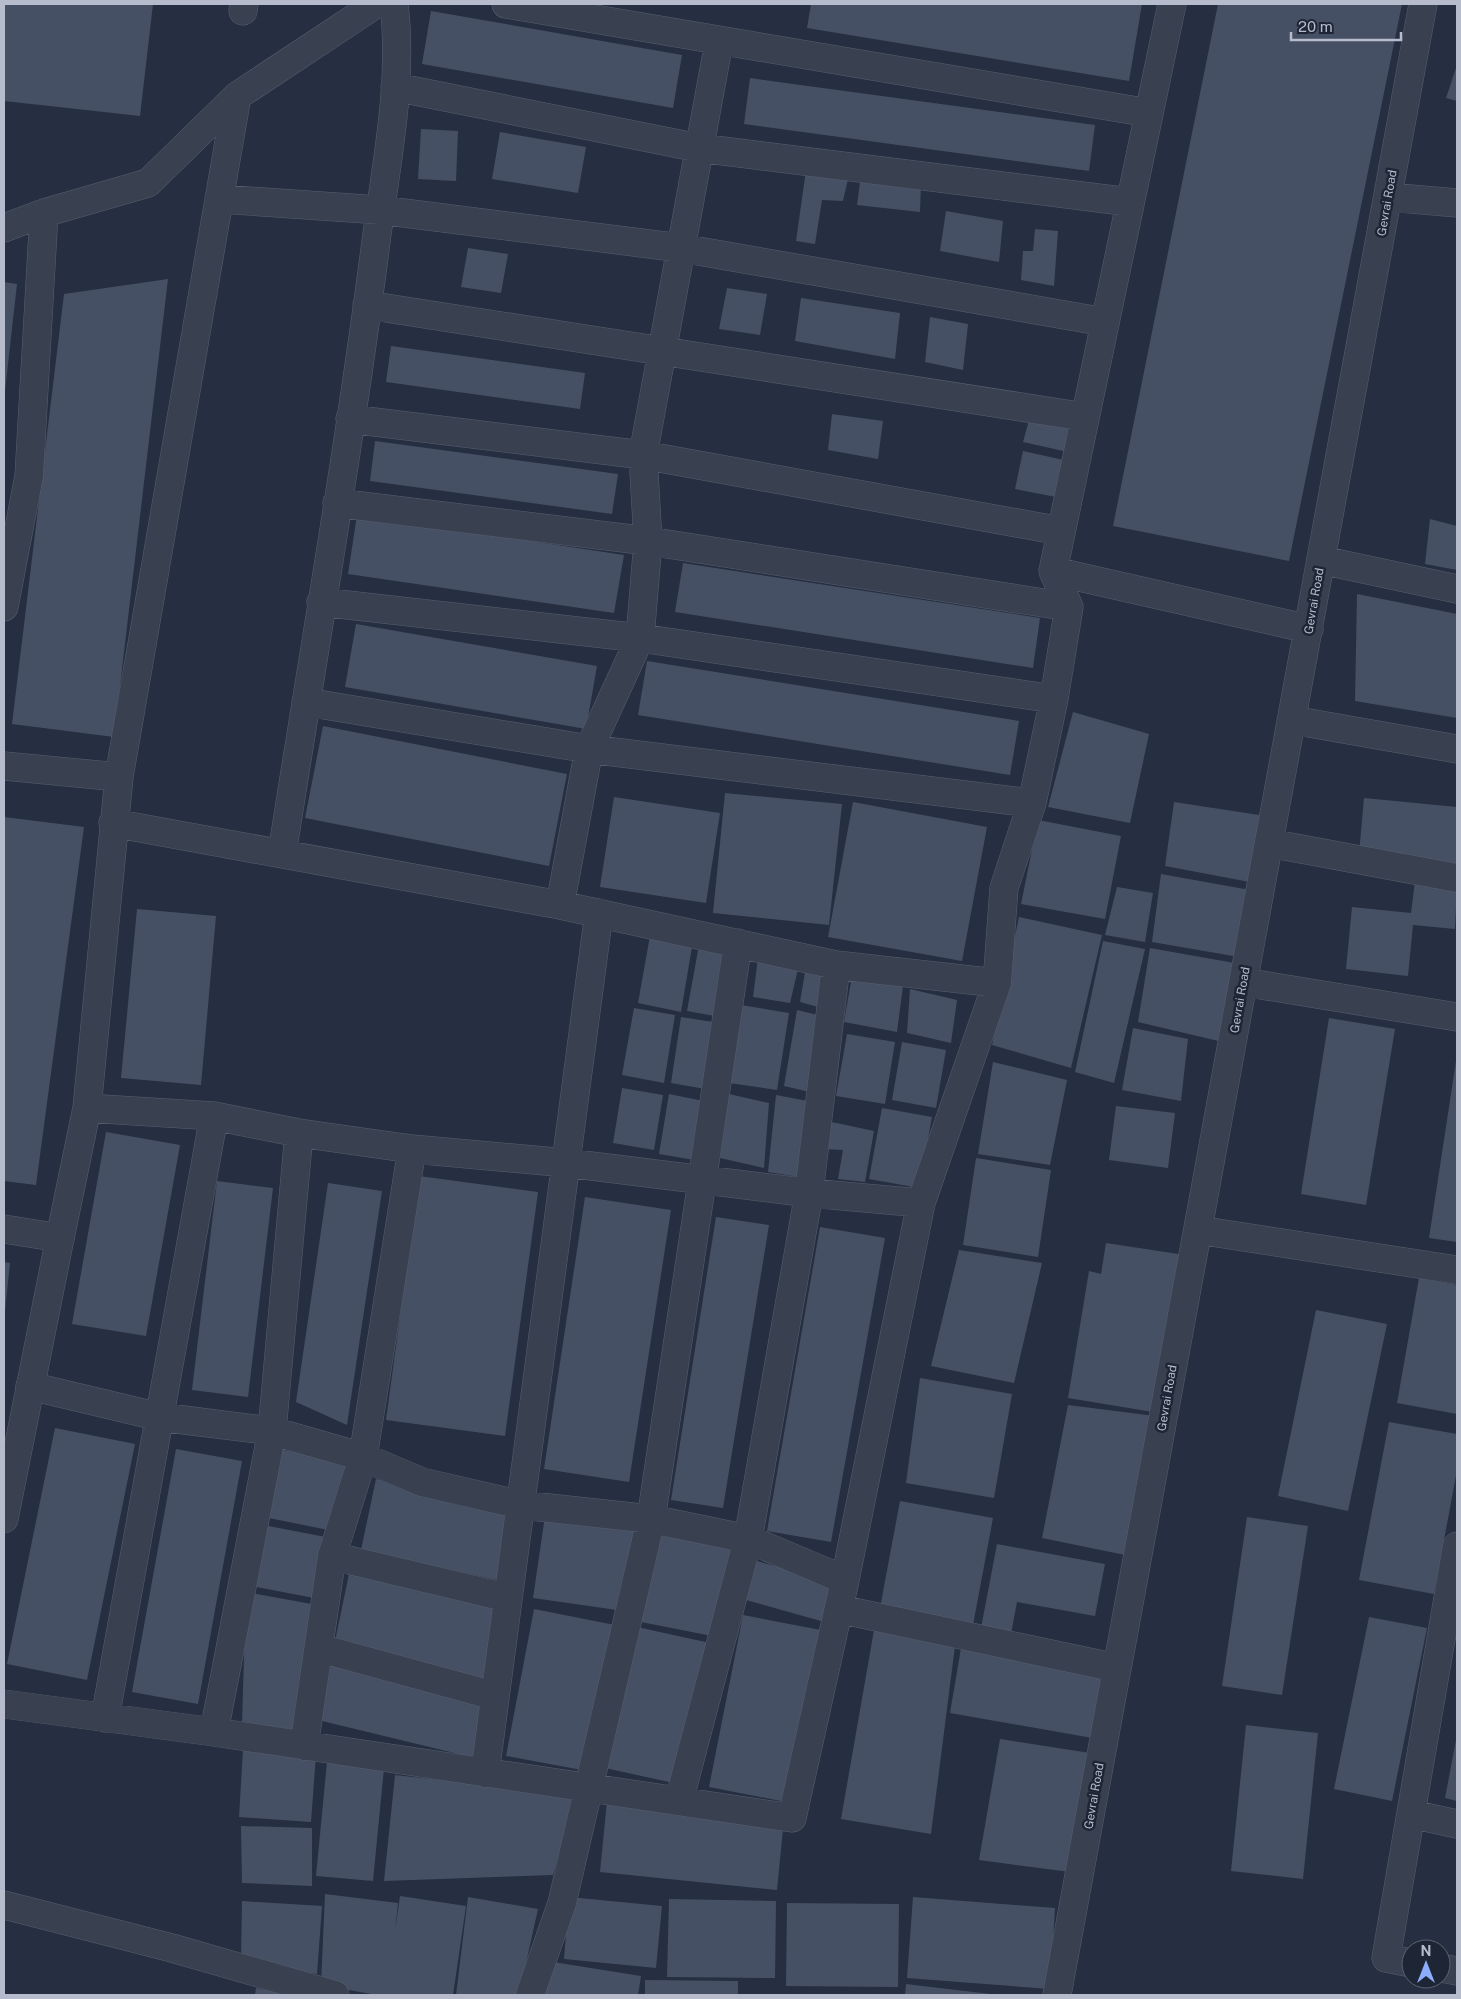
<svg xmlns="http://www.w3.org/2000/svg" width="1461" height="1999" viewBox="0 0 1461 1999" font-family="'Public Sans',sans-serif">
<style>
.building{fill:#465065}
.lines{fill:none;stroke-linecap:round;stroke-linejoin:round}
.minor-casing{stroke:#575f6e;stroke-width:29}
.tertiary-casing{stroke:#575f6e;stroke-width:29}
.minor{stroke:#394151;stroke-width:28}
.tertiary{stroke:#394151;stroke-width:28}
.labels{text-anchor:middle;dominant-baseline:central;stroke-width:5;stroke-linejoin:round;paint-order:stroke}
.street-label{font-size:12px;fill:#b6bccb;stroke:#1e2636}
</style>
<rect width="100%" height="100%" fill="#252f41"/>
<path class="building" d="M4 4H153L140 116 4 101Z
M811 4H1142L1129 81 807 28Z
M1218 4H1402L1289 561 1113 526Z
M431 11 682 55 673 108 422 64Z
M1457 65V101L1446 98Z
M750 78 1095 125 1089 171 744 124Z
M421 129 458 131 456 181 418 179Z
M500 132 586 147 578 193 492 179Z
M806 170 849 175 843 201 822 200 815 244 796 241Z
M861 175 921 183 920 212 857 205Z
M946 211 1003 221 999 262 940 251Z
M1035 229 1058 231 1054 286 1021 280 1023 251H1033Z
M468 248 508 254 501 293 461 287Z
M168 279 114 737 12 724 64 294Z
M4 282 17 284 5 391H4Z
M727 288 767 294 760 335 719 329Z
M801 298 900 313 895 359 795 341Z
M930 317 968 324 963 370 925 362Z
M391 346 585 373 580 409 386 382Z
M832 414 883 421 878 459 828 450Z
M1029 420 1072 427 1068 452 1023 442Z
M375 441 618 474 612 514 370 481Z
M1023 451 1068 461 1061 498 1015 489Z
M357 515 624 555 614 613 348 574Z
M1430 519 1457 526V570L1425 564Z
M683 563 1040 618 1033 668 675 612Z
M1357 594 1457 614V718L1355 701Z
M356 624 597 666 586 729 345 687Z
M647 661 1019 721 1010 775 638 715Z
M1073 712 1149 734 1130 823 1048 807Z
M323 726 567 774 549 866 305 818Z
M725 793 842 804 829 925 713 913Z
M614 797 720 813 706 903 600 887Z
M1364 798 1457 807 1456 864 1359 854Z
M853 802 987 827 962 961 828 937Z
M1174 802 1266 816 1255 883 1165 866Z
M4 817 84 827 36 1185 4 1181Z
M1038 820 1121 836 1105 919 1021 904Z
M1161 874 1250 890 1239 957 1152 942Z
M1415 881 1457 886 1455 929 1413 925 1408 976 1346 969 1352 907 1411 913Z
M1117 887 1153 893 1145 942 1105 935Z
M137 909 216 916 201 1085 121 1078Z
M1019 917 1102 935 1071 1068 992 1045Z
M651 930 693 941 681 1012 638 1003Z
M1103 941 1145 949 1114 1083 1075 1072Z
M699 945 733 951 720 1017 687 1011Z
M1150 948 1240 964 1227 1043 1138 1022Z
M758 958 799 965 790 1003 753 997Z
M806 966 832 974 825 1009 800 1002Z
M852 976 903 986 897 1032 844 1022Z
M910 989 957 1000 951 1043 907 1033Z
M741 1005 789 1013 777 1090 729 1083Z
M634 1008 675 1015 664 1083 622 1075Z
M797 1010 826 1017 814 1093 784 1086Z
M681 1017 720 1023 711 1090 671 1083Z
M1329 1018 1395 1029 1366 1205 1301 1194Z
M1133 1028 1188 1039 1181 1101 1122 1090Z
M847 1034 895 1042 885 1104 836 1096Z
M902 1042 946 1050 936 1108 892 1100Z
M1456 1061H1457V1242L1429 1238Z
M993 1062 1067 1080 1050 1165 978 1154Z
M622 1088 663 1095 654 1150 613 1143Z
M669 1094 708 1102 700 1161 659 1154Z
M729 1094 769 1103 764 1168 720 1158Z
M776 1095 813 1102 805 1178 768 1172Z
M1116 1106 1175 1113 1168 1168 1109 1160Z
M882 1108 932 1117 919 1188 869 1179Z
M827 1121 874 1131 865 1182 838 1179 843 1150 821 1149Z
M106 1132 180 1145 146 1336 72 1324Z
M976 1158 1051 1170 1038 1257 963 1245Z
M419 1176 538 1192 505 1436 386 1420Z
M217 1181 273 1188 248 1397 192 1390Z
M328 1183 382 1191 347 1425 296 1402Z
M585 1197 671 1210 629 1482 544 1469Z
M716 1217 769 1225 723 1508 671 1500Z
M820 1227 885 1238 831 1542 767 1531Z
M1106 1243 1185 1255 1159 1413 1068 1398 1089 1271 1101 1274Z
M959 1250 1042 1263 1014 1383 931 1366Z
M4 1262 10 1263 5 1311H4Z
M1419 1278 1457 1285V1414L1397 1403Z
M1316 1310 1387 1324 1348 1511 1278 1496Z
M920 1378 1012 1394 994 1498 906 1483Z
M1068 1405 1155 1416 1130 1556 1042 1538Z
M1389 1422 1457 1434V1470L1434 1594 1359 1580Z
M55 1428 135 1444 87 1680 7 1664Z
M176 1449 242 1461 198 1704 132 1692Z
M279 1449 347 1463 333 1531 264 1517Z
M376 1479 512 1509 497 1580 361 1550Z
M900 1501 993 1518 973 1625 880 1608Z
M545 1516 635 1529 624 1611 533 1598Z
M1247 1517 1308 1526 1282 1695 1222 1686Z
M263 1525 331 1538 319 1599 251 1586Z
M660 1536 739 1547 712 1636 641 1622Z
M997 1544 1105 1564 1095 1616 1017 1602 1011 1634 981 1628Z
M757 1561 839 1584 828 1623 746 1600Z
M350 1569 496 1605 482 1683 335 1641Z
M246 1592 317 1605 298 1730 242 1723Z
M534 1609 615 1625 587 1771 506 1756Z
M743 1615 826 1631 791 1803 709 1787Z
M1369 1617 1427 1628 1392 1801 1334 1789Z
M637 1627 710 1643 678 1784 605 1768Z
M874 1630 955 1646 931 1834 841 1819Z
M961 1648 1110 1674 1098 1739 950 1713Z
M332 1661 485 1701 475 1758 318 1720Z
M1246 1725 1318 1733 1303 1879 1231 1871Z
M1000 1739 1090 1753 1070 1872 979 1860Z
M1456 1740H1457V1801L1445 1798Z
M243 1750 316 1755 311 1822 239 1817Z
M327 1762 384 1768 373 1881 316 1876Z
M395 1775 577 1795 553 1875 384 1881Z
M607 1801 784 1819 777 1890 600 1872Z
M241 1826 312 1828V1886L242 1883Z
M325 1894 398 1903 395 1931 400 1896 466 1906 453 1995H377L321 1985Z
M468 1897 538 1909 519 1995H456Z
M569 1897 662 1906 656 1968 564 1959Z
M913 1897 1055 1908 1050 1989 907 1978Z
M669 1899 776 1901 775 1978 667 1977Z
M242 1901 322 1906 317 1974 241 1960Z
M787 1903 899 1904 898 1987 786 1986Z
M547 1961 641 1976 638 1995H541Z
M645 1980 738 1981V1995H645Z
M906 1984 990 1994V1995H905Z
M256 1988 287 1994 286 1995H255Z"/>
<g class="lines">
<g class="minor-casing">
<path id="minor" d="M506 4 1149 113
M243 11 244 4
M395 87 699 148 1130 202
M1388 197 1457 203
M219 199 380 210 681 248 1105 322
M4 228 44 213 148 183 237 96 376 4
M367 305 1085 417
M350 419 643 455 1061 531
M337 503 648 541 1069 607
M1321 560 1457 589
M1053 571 1309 629
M321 602 640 638 1054 699
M4 607 29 476 44 213
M306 702 589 749 1032 803
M1292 720 1457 749
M4 766 119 777
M113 823 560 905 836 965 997 983
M1269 843 1457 878
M282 854C313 655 348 456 374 257 384 174 404 87 394 4
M560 905 589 749 640 638 648 541 643 455 719 42
M1243 982 1457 1017
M87 1108 214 1116 299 1133 412 1149 567 1163 809 1193 921 1203
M1198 1230 1457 1270
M60 1238 87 1108 119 777 237 96
M30 1386 160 1417 272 1431 363 1457 422 1482 521 1505 651 1519 748 1539 845 1580
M332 1556 508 1598
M839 1609 1117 1668
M319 1648 495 1696
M4 1704 214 1732 792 1818 845 1580 921 1203 997 983 1004 888 1032 803 1054 699 1069 607 1053 571 1172 4
M105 1718 214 1116
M214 1732 272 1431 299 1133
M304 1746 332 1556 363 1457 412 1149
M485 1773 599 913
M679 1801 748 1539 809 1193 836 965
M1411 1814 1457 1824
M4 1905 172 1948 335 1995
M1411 1963 1386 1958 1457 1546
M1441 1968 1457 1971
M530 1995 562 1903 651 1519 738 943
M1057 1995 1423 4"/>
</g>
<g class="tertiary-casing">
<path id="tertiary" d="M4 1229 60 1238 4 1519"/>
</g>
<use href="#minor" class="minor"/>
<use href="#tertiary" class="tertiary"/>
</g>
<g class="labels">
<g class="street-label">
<text transform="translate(1387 203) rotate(-80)">Gevrai Road</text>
<text transform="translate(1314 601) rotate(-80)">Gevrai Road</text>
<text transform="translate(1240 1000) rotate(-80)">Gevrai Road</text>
<text transform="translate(1167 1398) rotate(-80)">Gevrai Road</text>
<text transform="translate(1094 1796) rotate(-80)">Gevrai Road</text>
</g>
</g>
<rect width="1461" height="1999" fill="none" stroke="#b6bccb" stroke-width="10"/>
<g transform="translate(1426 1964)"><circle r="24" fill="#1e2636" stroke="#5b6272"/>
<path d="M0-4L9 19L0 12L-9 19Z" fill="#8caefa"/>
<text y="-8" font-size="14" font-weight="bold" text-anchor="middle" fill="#b6bccb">N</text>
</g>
<path d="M1291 32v8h110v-8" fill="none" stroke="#b6bccb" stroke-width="2.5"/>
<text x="1298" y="32" font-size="15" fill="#b6bccb" stroke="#1e2636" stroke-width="4" paint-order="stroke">20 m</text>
</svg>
